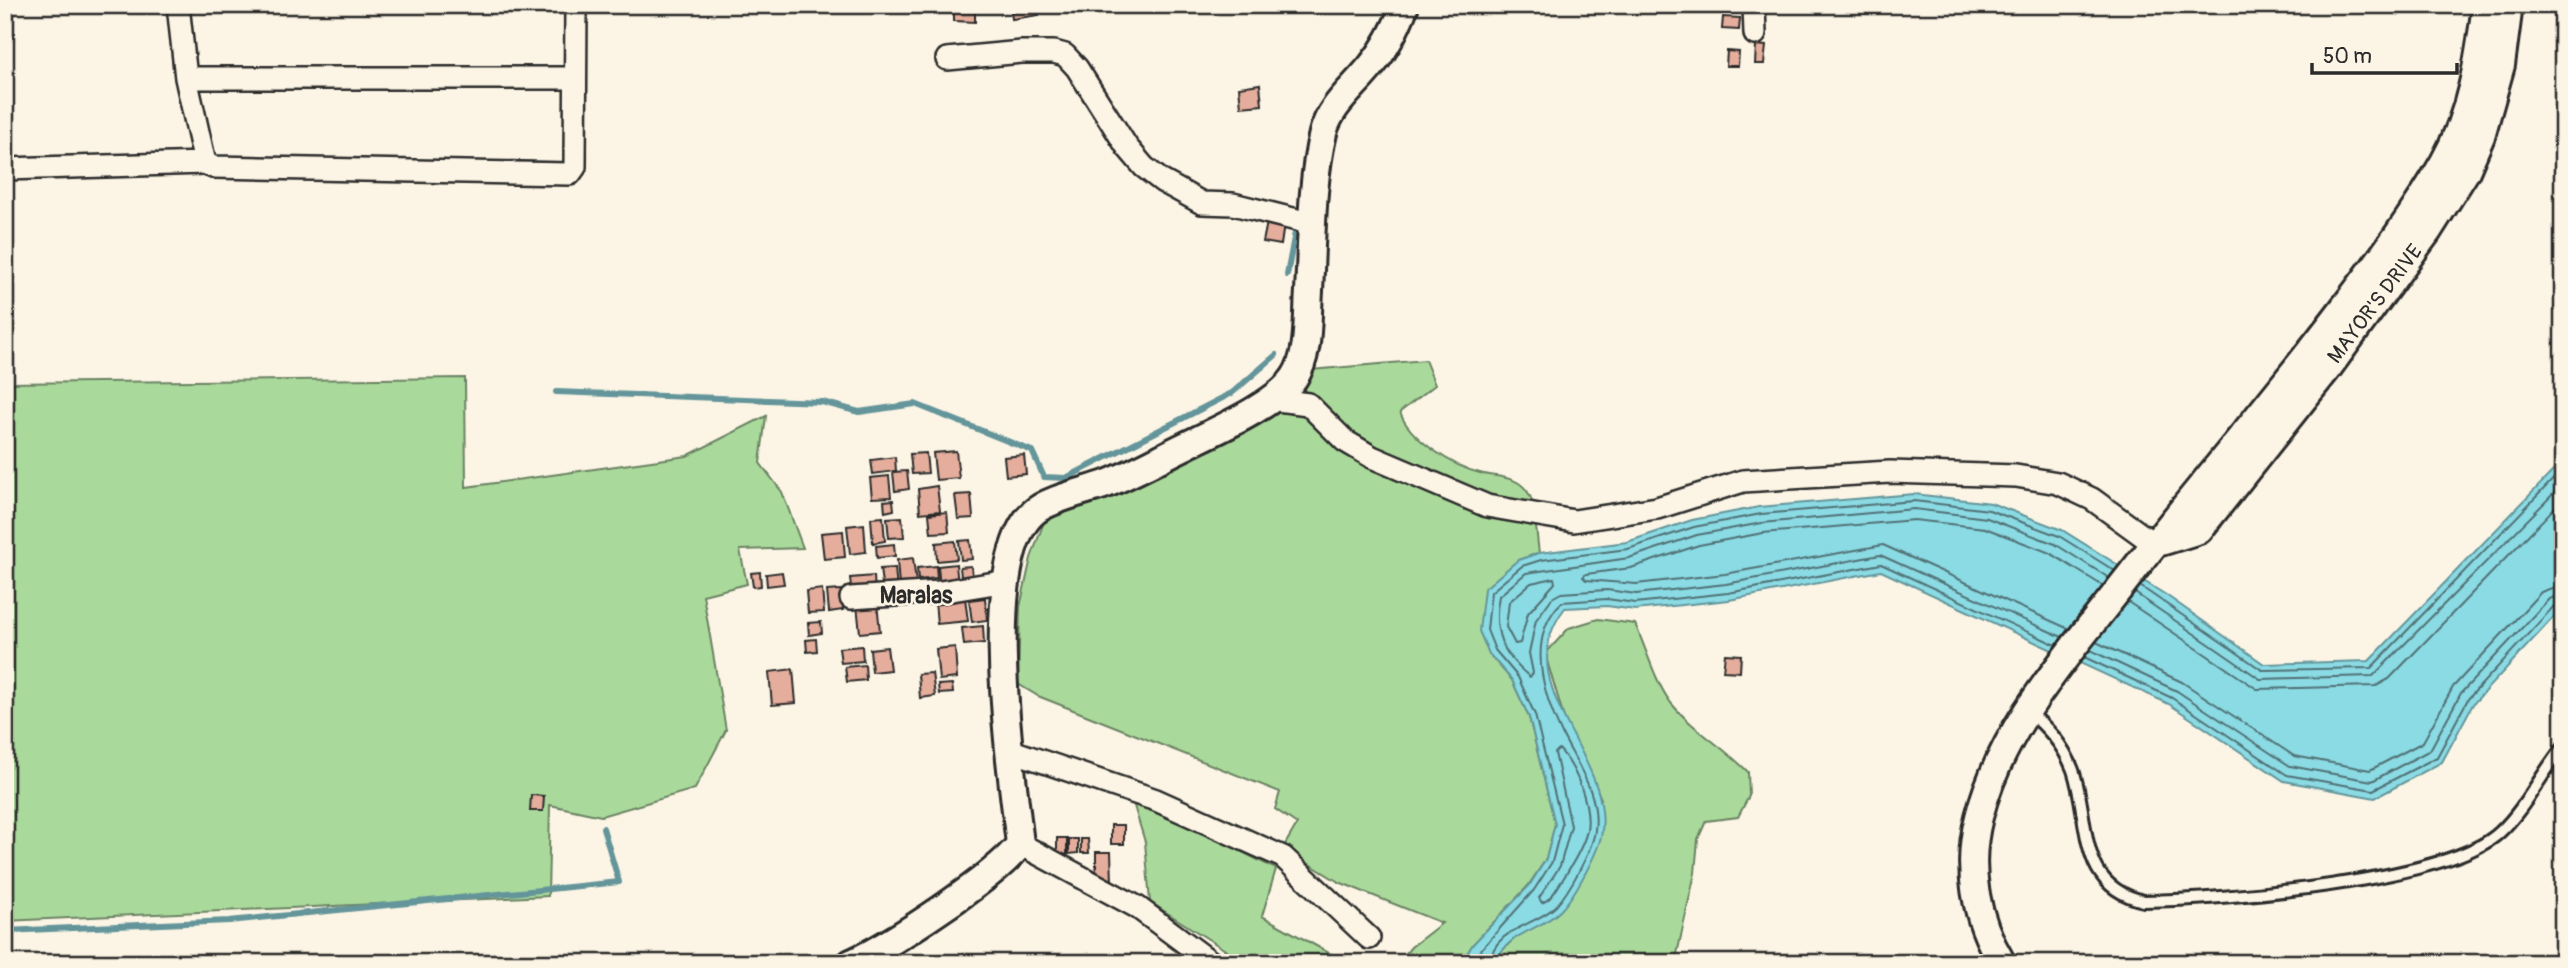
<svg xmlns="http://www.w3.org/2000/svg" width="2568" height="968" viewBox="0 0 2568 968" font-family="Pangolin,sans-serif">
<style>
.green{fill:#aada9b;stroke:#6a8263;stroke-width:2}
.water{fill:#8adbe4;stroke:#64959a;stroke-width:2}
.lines{fill:none;stroke-linecap:round;stroke-linejoin:round}
.shore{stroke:#517175;stroke-width:2}
.stream{stroke:#64959a;stroke-width:6}
.building{fill:#e5ad9c;stroke:#2b2b2b;stroke-width:2}
.service-casing{stroke:#2b2b2b;stroke-width:16}
.minor-casing{stroke:#2b2b2b;stroke-width:26}
.tertiary-casing{stroke:#2b2b2b;stroke-width:32}
.service{stroke:#fcf5e5;stroke-width:10}
.minor{stroke:#fcf5e5;stroke-width:21}
.tertiary{stroke:#fcf5e5;stroke-width:26}
.labels{text-anchor:middle;dominant-baseline:central;stroke-width:5;stroke-linejoin:round;paint-order:stroke}
.street-label{font-size:21px;fill:#2b2b2b;stroke:#fcf5e5}
.neighbourhood-label{font-size:23px;font-weight:bold;fill:#2b2b2b;stroke:#fcf5e5}
</style>
<rect width="100%" height="100%" fill="#fcf5e5"/>
<filter id="ink" filterUnits="userSpaceOnUse"><feTurbulence type="fractalNoise" baseFrequency=".0143" numOctaves="2"/><feDisplacementMap in="SourceGraphic" scale="14" xChannelSelector="R" yChannelSelector="G"/><feConvolveMatrix kernelMatrix="1 2 1 2 8 2 1 2 1" color-interpolation-filters="sRGB"/></filter>
<g filter="url(#ink)">
<path class="green" d="M1425 360 1435 385 1400 412C1408 438 1454 467 1480 473 1498 478 1518 475 1529 494 1535 503 1537 540 1539 553L1518 560 1489 654 1512 680 1529 717 1555 824 1546 859 1528 886 1473 944 1461 963H1398L1411 947 1442 923 1339 882 1283 848 1297 824 1275 809 1280 792 1038 696 1018 684 1020 607 1031 558 1045 519 1086 501 1154 477 1278 408 1311 370Z
M465 378 466 487 687 456 766 416 760 463 782 492 803 548 740 550 747 584 703 595 726 730 695 789 601 816 550 805 548 896 5 921V383Z
M1598 619 1635 624C1646 648 1655 682 1671 703 1693 730 1724 747 1748 772L1749 796 1738 817 1706 821 1698 839 1695 873 1675 963H1496L1499 954 1517 935 1544 922 1601 799 1586 763 1568 731 1545 654 1569 628Z
M1131 796 1276 869 1262 916 1347 963H1238L1230 953 1150 902 1145 842Z"/>
<path class="water" d="M2563 453V607L2473 704 2442 762 2375 798 2284 781 2169 704 1881 571 1729 600 1635 610 1607 606 1565 608C1506 684 1612 755 1602 831 1600 850 1574 897 1560 911 1540 931 1506 932 1496 963H1461L1473 944 1529 886 1546 859 1555 824 1529 717 1512 680 1489 654 1479 631 1484 589 1518 560 1539 553 1627 542 1692 520 1759 507 1914 494 1991 503 2062 530 2166 595 2264 664 2369 661 2554 470Z"/>
<g class="lines">
<path class="shore" d="M1554 578 1555 583 1528 613 1520 643 1515 644 1506 627 1509 602 1531 583Z
M2140 586 2262 670 2371 668 2563 469
M2135 593 2260 679 2373 676 2563 484
M2128 602 2257 689 2376 686 2389 679 2563 499
M2069 629 1883 545 1725 574 1636 584 1586 580 1583 577 1586 574 1631 568 1699 545 1763 533 1914 520 1985 528 2050 553 2103 586
M2062 637 1880 555 1726 584 1636 594 1607 590 1561 593 1552 598 1536 620 1529 653 1533 673 1530 677C1502 655 1492 631 1499 596L1526 573 1629 558 1697 535 1762 523 1914 509 1987 518 2055 544 2109 578
M2096 642 2182 682 2294 756 2370 770 2423 742 2453 687 2541 592 2563 584
M2090 650 2177 691 2290 766 2372 781 2430 750 2461 693 2549 599 2563 594
M2084 657 2172 698 2287 775 2373 790 2437 757 2468 699 2555 605 2563 603
M1559 749C1576 767 1591 805 1587 830 1584 846 1572 865 1563 879 1557 888 1552 899 1542 903L1539 898 1560 866 1571 826 1555 753Z
M1469 963 1534 890 1552 862 1562 824 1535 715 1518 677 1495 650 1487 630 1491 592 1522 566 1541 560 1628 549 1694 527 1761 514 1914 501 1989 510 2059 536 2115 571
M1490 963C1493 928 1536 926 1556 906 1569 892 1593 849 1595 830 1600 795 1578 766 1563 736 1543 695 1525 637 1562 602L1607 599 1635 603 1728 593 1881 564 2056 645"/>
<path class="stream" d="M1287 275 1296 227
M556 392 822 402 859 412 915 404 1032 451 1044 477 1066 478 1232 393 1276 355
M5 931 229 921 619 882 603 828"/>
</g>
<path class="building" d="M1010 5H1037L1039 15 1012 19Z
M1725 5H1740L1739 13H1725Z
M954 9 975 10V22L954 21Z
M1723 17 1740 18 1739 30 1722 29Z
M1756 45 1766 46 1764 64H1755Z
M1727 51 1739 52 1738 66H1726Z
M1260 84 1262 105 1241 107 1239 87Z
M1267 222 1284 224 1281 245 1263 242Z
M956 451 959 478 936 480 933 453Z
M926 453 928 473 912 474 910 454Z
M1024 455 1026 474 1006 476 1004 457Z
M895 457 896 471 873 474 871 460Z
M907 471 909 489 895 491 893 472Z
M889 476 891 497 872 498 870 478Z
M937 486 940 511 920 513 918 489Z
M971 494 973 518 958 519 955 495Z
M893 500 894 510 885 512 884 501Z
M947 512 949 532 931 533 929 514Z
M883 517 885 541 873 543 871 518Z
M902 517 904 537 889 538 887 518Z
M864 524 866 552 850 554 847 526Z
M843 531 845 557 824 559 821 533Z
M970 540 972 559 961 560 959 541Z
M955 541 957 559 937 561 936 543Z
M894 544 895 556 877 558 876 546Z
M913 558 916 583 899 585 897 560Z
M956 564 958 586 940 588 938 566Z
M936 566 937 578 918 580 917 568Z
M971 566 973 584 962 585 960 567Z
M895 568 897 590 883 591 880 569Z
M760 572 761 586 753 587 751 573Z
M782 572 784 584 767 586 766 574Z
M874 576 875 593 852 595 850 578Z
M822 589 824 612 808 613 806 591Z
M841 590 843 610 829 612 827 591Z
M965 598 968 621 937 624 935 601Z
M985 598 987 620 972 622 969 600Z
M877 603 880 631 860 633 857 605Z
M821 622 822 633 809 635 808 623Z
M983 626 984 643 964 645 962 628Z
M816 639 817 651 807 652 806 640Z
M862 646 863 661 841 663 839 648Z
M887 647 890 670 872 672 870 649Z
M955 647 957 678 939 680 936 649Z
M1725 654 1741 655 1740 672 1723 671Z
M865 665 866 680 847 682 845 667Z
M793 669 796 703 772 705 769 672Z
M932 673 935 696 920 698 918 674Z
M952 684 953 693 939 694 938 685Z
M531 795 544 796 543 811H530Z
M1111 825H1124V844H1111Z
M1057 838H1067V859L1057 860Z
M1069 839H1078V853L1069 854Z
M1081 839H1088L1089 853H1081Z
M1096 852H1111L1112 882 1096 883Z
M1137 957 1169 961V963H1137Z"/>
<g class="lines">
<g class="service-casing">
<path id="service" d="M2027 710C2047 727 2063 744 2073 770 2091 823 2076 886 2144 901 2219 900 2448 882 2500 832 2525 809 2541 774 2563 747"/>
</g>
<g class="minor-casing">
<path id="minor" d="M178 5 186 78 205 163 213 167 570 174 575 167 576 5
M1754 5 1755 34
M947 59 1022 52H1054L1065 55 1077 68 1127 147 1144 167 1162 181 1202 203 1233 204 1313 224
M186 78H575
M5 169 205 163
M1270 399 1308 404 1345 441 1372 457 1487 506 1574 521 1657 508 1743 481 1890 472 2016 476 2058 483 2092 499 2154 544
M851 598 940 592 1007 581
M1009 750 1156 800 1283 857 1369 938
M1020 844 1137 907 1212 963"/>
</g>
<g class="tertiary-casing">
<path id="tertiary" d="M2154 544 2199 530 2328 368 2428 231 2466 171 2481 136 2501 65 2509 5
M851 963C887 948 999 874 1020 844 1012 773 979 563 1033 513 1047 499 1087 491 1106 484 1134 473 1160 458 1187 445 1217 430 1275 405 1294 378 1310 355 1307 318 1309 291 1312 239 1311 183 1323 133 1330 105 1355 87 1372 65 1386 48 1397 26 1405 5
M2002 963C1975 919 1966 867 1979 817 2001 730 2062 662 2116 593 2191 496 2271 404 2345 306 2380 260 2415 213 2444 162 2471 114 2479 59 2486 5"/>
</g>
<use href="#service" class="service"/>
<use href="#minor" class="minor"/>
<use href="#tertiary" class="tertiary"/>
</g>
</g>
<g class="labels">
<g class="street-label">
<text transform="translate(2375 304) rotate(-53)">MAYOR'S DRIVE</text>
</g>
<g class="neighbourhood-label">
<text x="916" y="595">Maralas</text>
</g>
</g>
<rect width="2568" height="968" fill="none" stroke="#fcf5e5" stroke-width="28"/>
<rect x="14" y="14" width="2540" height="940" fill="none" stroke="#2b2b2b" stroke-width="2.5" filter="url(#ink)"/>
<path d="M2312 63v10h145v-10" fill="none" stroke="#2b2b2b" stroke-width="3.5"/>
<text x="2323" y="63" font-size="21" fill="#2b2b2b" stroke="#fcf5e5" stroke-width="5" paint-order="stroke">50 m</text>
</svg>
